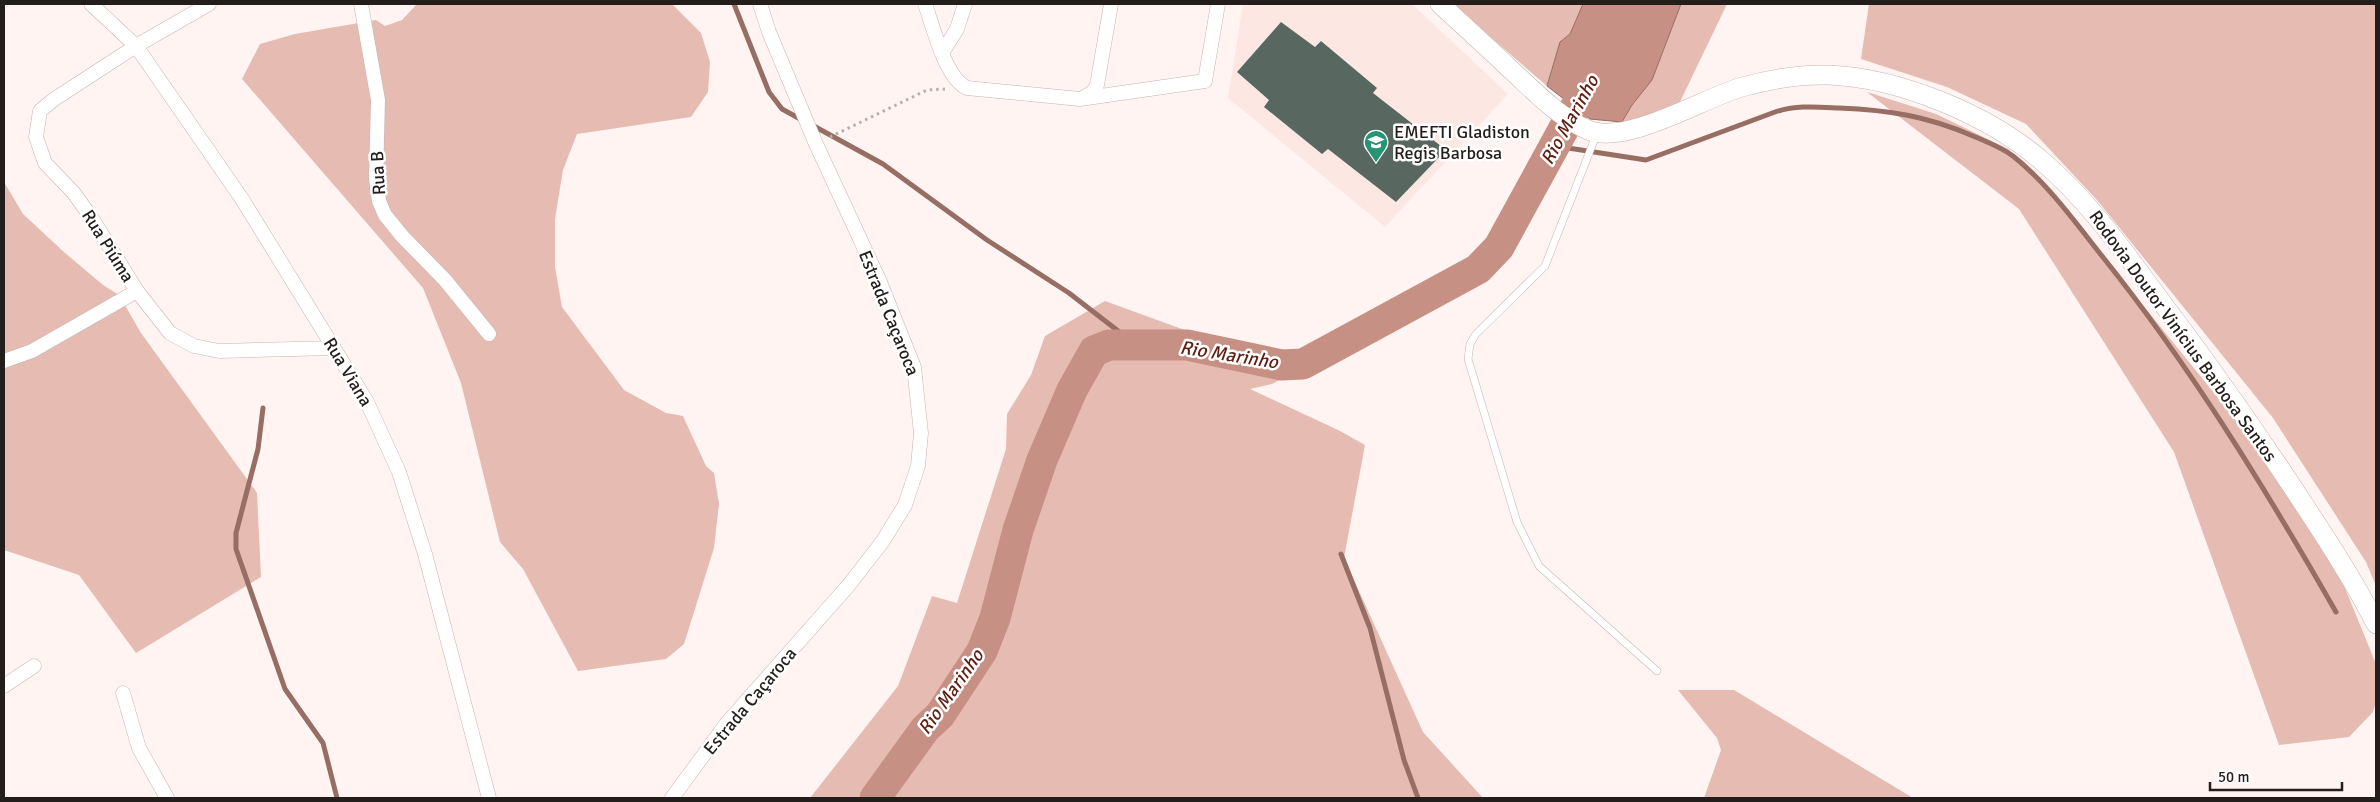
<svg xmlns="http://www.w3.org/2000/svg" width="2380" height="802" viewBox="0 0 2380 802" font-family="Signika,sans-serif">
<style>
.built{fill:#fde7e3}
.green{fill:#e5bbb2}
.water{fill:#c79084;stroke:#966e64}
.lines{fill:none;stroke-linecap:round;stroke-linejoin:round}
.stream{stroke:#966e64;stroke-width:5}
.river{stroke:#c79084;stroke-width:31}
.building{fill:#586760}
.service-casing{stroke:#c5b4b0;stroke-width:8}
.minor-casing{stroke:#c5b4b0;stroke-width:15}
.secondary-casing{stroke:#c5b4b0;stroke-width:20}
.path{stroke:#b8aeac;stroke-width:3;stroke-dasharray:2.5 4;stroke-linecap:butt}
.service{stroke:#fff;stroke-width:7}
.minor{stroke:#fff;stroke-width:14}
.secondary{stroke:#fff;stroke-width:19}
.labels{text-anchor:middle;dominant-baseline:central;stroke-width:5;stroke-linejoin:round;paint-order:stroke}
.poi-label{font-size:18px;fill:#231d1b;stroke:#fff;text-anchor:start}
.street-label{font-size:18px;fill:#231d1b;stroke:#fff}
.water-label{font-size:19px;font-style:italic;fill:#601e11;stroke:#fff}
</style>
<rect width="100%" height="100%" fill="#fff4f2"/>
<path class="built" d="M1243 4H1412L1508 94 1385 227 1228 98Z"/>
<path class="green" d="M417 4H672L701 33 710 62 708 92 691 117 577 134 563 170 555 219V267L562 307 624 390 666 413 683 416 706 466 714 473 719 504 714 548 684 644 666 659 578 671 523 569 500 542 461 383 423 288 242 79 260 44 295 34 376 20 385 26 402 20Z
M1452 4H1583L1570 34 1560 43 1547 86Z
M1681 4H1727L1678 106 1632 123 1622 122 1632 105 1652 80Z
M1869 4H2376V586L2366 562 2273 418 2097 200 2026 124 1947 87 1861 59Z
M1867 92 1936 114 2008 149 2074 220 2248 435 2340 576 2376 664V701L2373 712 2349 737 2279 745 2174 452 2019 209Z
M4 182 23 214 65 253 103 285 119 295 141 333 257 493 261 577 136 653 79 575 4 550Z
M1105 301 1245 352 1312 363 1272 384 1250 389 1340 431 1365 445 1344 558 1423 732 1483 798H810L898 686 932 596 957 603 1006 449 1007 414 1031 375 1045 336Z
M1678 690H1734L1913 798H1704L1721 750 1717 738Z"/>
<path class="water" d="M1583 4H1681L1652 80 1632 105 1622 122 1590 119 1547 86 1560 42 1570 34Z"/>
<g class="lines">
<path class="stream" d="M734 4 769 92 782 109 802 120
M812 125 883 164 987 240 1069 293 1135 344
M1555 146 1646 160 1775 112C1796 105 1817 107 1839 108 1889 110 1927 116 1973 136 1987 142 2001 147 2013 156 2047 183 2075 222 2102 256 2191 367 2265 488 2336 612
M263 408 258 449 236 533V549L285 689 323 743 337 798
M1341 554 1370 628 1404 760 1418 798"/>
<path class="river" d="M875 798 925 729 940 715 982 651 995 618 1018 530 1042 460 1072 390 1094 351 1109 345H1187L1282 365 1303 364 1478 269 1499 247 1580 99 1625 21 1630 4"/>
</g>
<path class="building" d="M1281 22 1315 47 1321 41 1377 88 1373 93 1446 150 1396 202 1328 149 1322 154 1264 107 1269 100 1237 72Z"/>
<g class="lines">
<g class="service-casing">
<path id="service" d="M1597 133 1545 266 1476 334 1470 344 1468 359 1517 522 1539 566 1657 671"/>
</g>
<g class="minor-casing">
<path id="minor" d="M91 4 136 46 242 199 367 402 399 472 425 554 489 798
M209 4 136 46 53 100 40 111 36 137 45 163 73 192 91 217 137 291 170 333 194 346 219 351 333 348
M361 4 378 100 376 178 379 201 385 215 402 236 445 280 489 334
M925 4C933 26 945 78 967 88L1080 99 1205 81 1218 4
M942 53 957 29 965 4
M1081 99 1093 92 1097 85 1111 4
M4 361 32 351 137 291
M4 686 34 666
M123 693 139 748 167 798
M672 798 727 723 848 586 883 541 905 505 918 466 921 433 914 367 880 282 816 144 769 32 760 4"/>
</g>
<g class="secondary-casing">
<path id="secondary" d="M1440 4C1463 25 1486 46 1509 68 1533 90 1558 117 1588 130 1626 146 1703 98 1742 87 1771 79 1800 74 1829 75 1900 78 1989 115 2042 161 2095 206 2133 265 2175 320 2219 379 2261 439 2301 500 2328 541 2354 581 2376 624"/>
</g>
<path class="path" d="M830 137 927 90 945 89"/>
<use href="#service" class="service"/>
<use href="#minor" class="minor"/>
<use href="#secondary" class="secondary"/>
</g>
<defs>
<g id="school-pin" transform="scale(1.25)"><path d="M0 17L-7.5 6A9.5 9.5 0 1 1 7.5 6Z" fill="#279474" stroke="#fff"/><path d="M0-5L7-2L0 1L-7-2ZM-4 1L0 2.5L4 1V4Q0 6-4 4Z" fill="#fff"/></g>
</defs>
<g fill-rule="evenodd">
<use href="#school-pin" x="1376" y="142"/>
</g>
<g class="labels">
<g class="poi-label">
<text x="1394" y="132">EMEFTI Gladiston<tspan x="1394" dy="21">Regis Barbosa</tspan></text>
</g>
<g class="street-label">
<text transform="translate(378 173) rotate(-93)">Rua B</text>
<text transform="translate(108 246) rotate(58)">Rua Piúma</text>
<text transform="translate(889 313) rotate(68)">Estrada Caçaroca</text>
<text transform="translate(2183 336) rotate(54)">Rodovia Doutor Vinícius Barbosa Santos</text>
<text transform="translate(348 372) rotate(59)">Rua Viana</text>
<text transform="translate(750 701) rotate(-50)">Estrada Caçaroca</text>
</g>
<g class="water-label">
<text transform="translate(1570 120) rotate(-61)">Rio Marinho</text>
<text transform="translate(1229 355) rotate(9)">Rio Marinho</text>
<text transform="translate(951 692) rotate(-55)">Rio Marinho</text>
</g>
</g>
<rect width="2380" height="802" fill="none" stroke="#231d1b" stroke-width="10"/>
<path d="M2210 782v8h132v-8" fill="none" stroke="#231d1b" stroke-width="2.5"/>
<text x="2218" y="782" font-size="15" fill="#231d1b" stroke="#ffffff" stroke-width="4" paint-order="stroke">50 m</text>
</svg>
